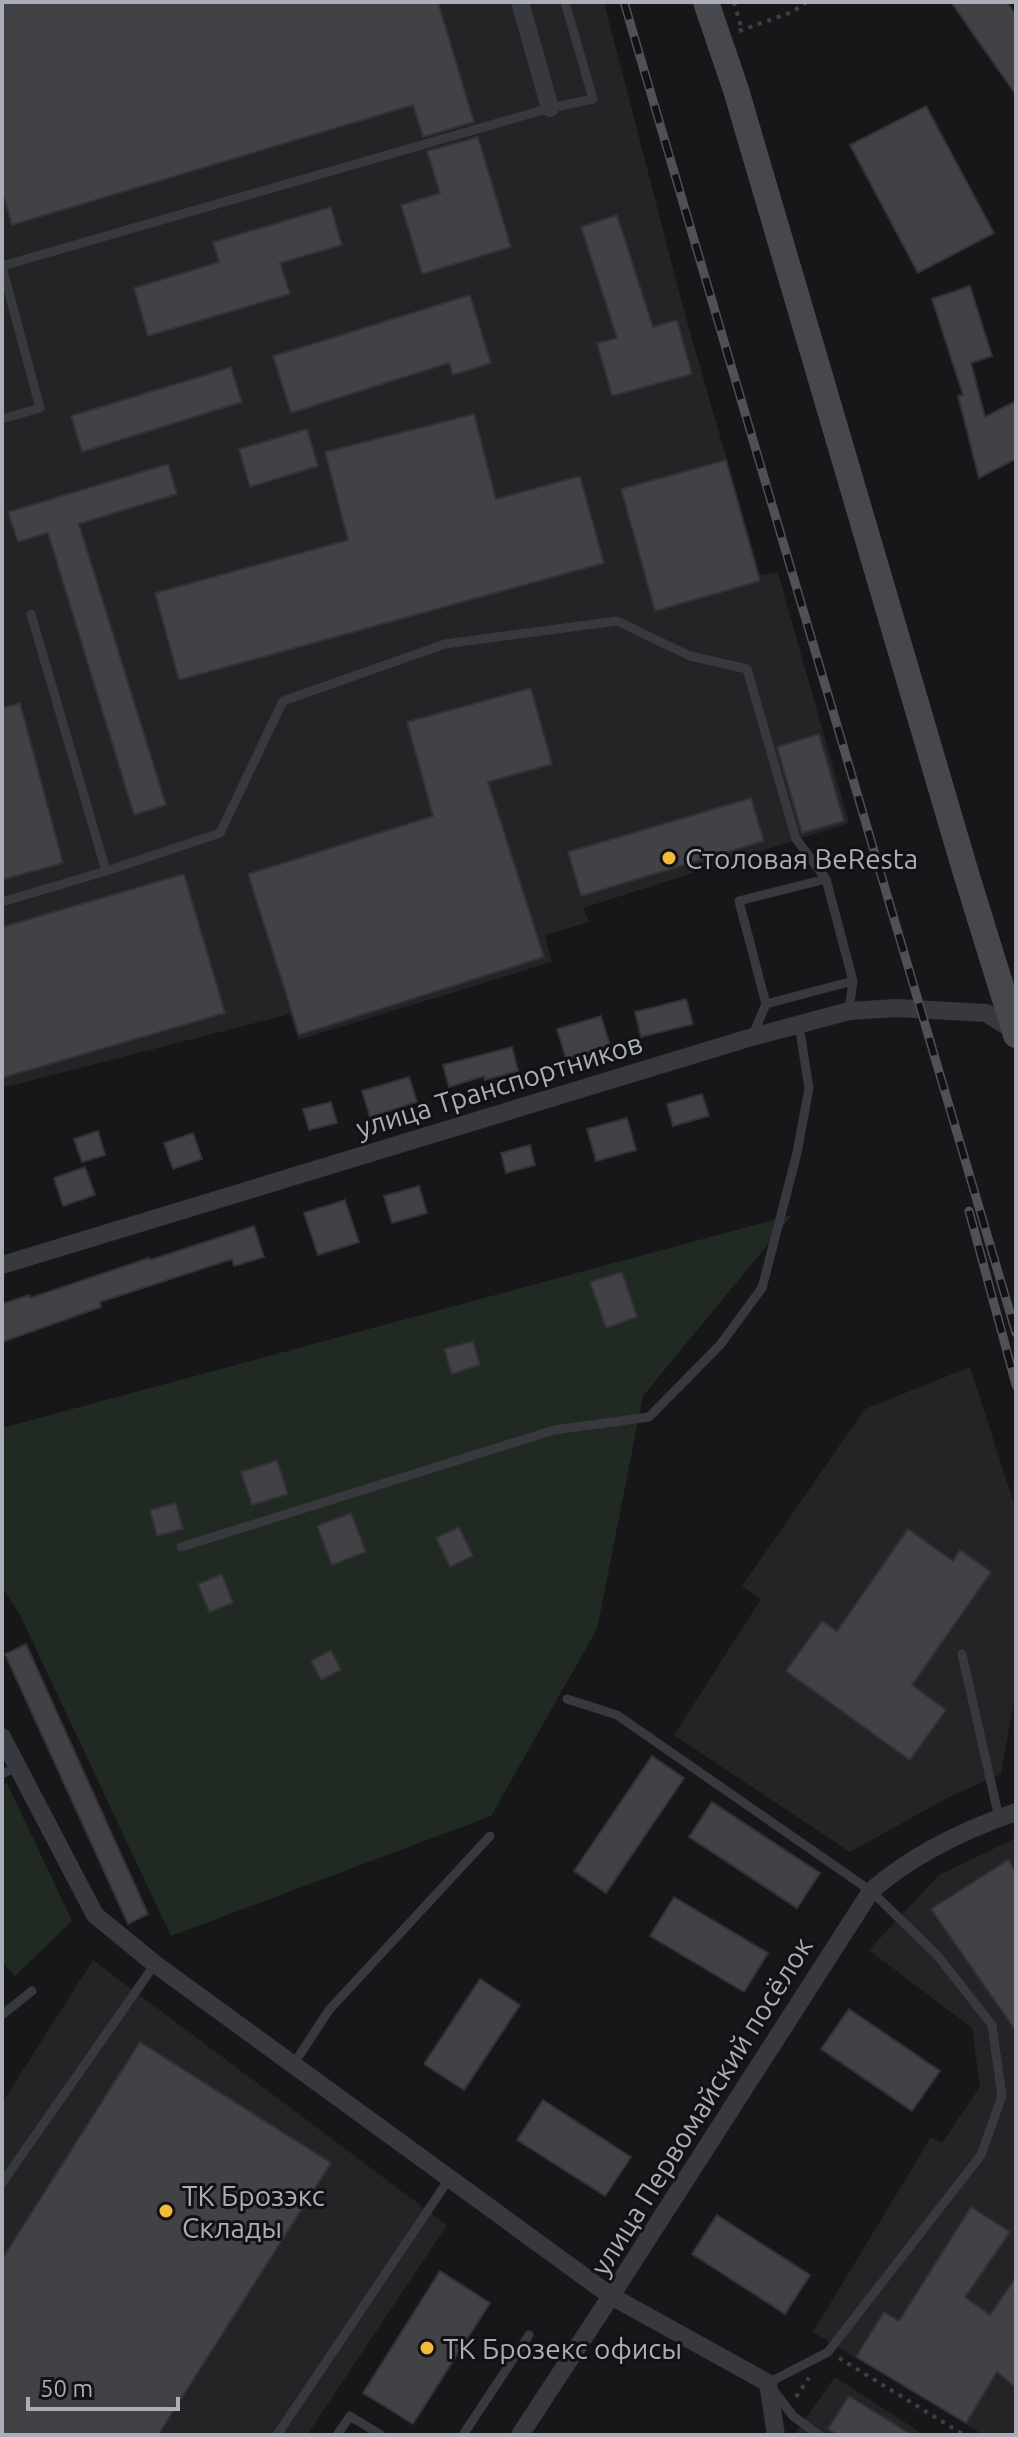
<svg xmlns="http://www.w3.org/2000/svg" width="1018" height="2437" viewBox="0 0 1018 2437" font-family="Ubuntu,sans-serif">
<style>
.built{fill:#242326}
.green{fill:#212923}
.building{fill:#424246;stroke:#323135;stroke-width:2}
.lines{fill:none;stroke-linecap:round;stroke-linejoin:round}
.path{stroke:#3e4045;stroke-width:4;stroke-dasharray:4 6;stroke-linecap:butt}
.lane{stroke:#38393e;stroke-width:9}
.street{stroke:#38393e;stroke-width:18}
.secondary{stroke:#46484e;stroke-width:26}
.rail-casing{stroke:#4f5157;stroke-width:9}
.rail{stroke:#121214;stroke-width:6;stroke-dasharray:18;stroke-linecap:butt}
.poi-dot{fill:#efbb39;stroke:#121214;stroke-width:3}
.labels{text-anchor:middle;dominant-baseline:central;stroke-width:6;stroke-linejoin:round;paint-order:stroke}
.poi-label{font-size:28px;fill:#aaaeb9;stroke:#121214;text-anchor:start}
.street-label{font-size:28px;fill:#aaaeb9;stroke:#121214}
</style>
<rect width="100%" height="100%" fill="#171719"/>
<path class="built" d="M2 2H604L684 311 760 575 778 573 849 823 583 908 589 922 545 935 552 962 298 1040 290 1014 2 1088Z
M970 1367 1016 1510V1690L1001 1774 951 1796 850 1852 674 1735 761 1599 742 1586 865 1409Z
M1016 1838V2435H984L813 2332 931 2137 942 2143 980 2087 972 2028 869 1950 939 1875Z
M93 1960 447 2225 307 2435H2V2103Z
M835 2377 924 2435H794Z"/>
<path class="green" d="M792 1215 643 1396 597 1629 491 1816 171 1936 20 1615 2 1587V1428Z
M7 1783 72 1921 15 1976 2 1962V1786Z"/>
<path class="building" d="M2 2H438L474 122 423 137 413 105 12 225 2 190Z
M951 2H1007L1016 15V95Z
M926 106 994 233 918 273 850 145Z
M478 137 511 247 422 274 401 205 440 193 427 151Z
M331 207 342 245 280 263 290 294 148 336 134 288 219 262 213 242Z
M617 215 653 327 677 320 692 374 612 396 597 343 617 338 581 227Z
M970 286 992 356 971 363 985 417 1016 401V459L979 478 958 396 963 395 932 299Z
M470 295 491 363 453 375 449 363 291 413 273 356Z
M231 367 242 402 82 452 71 416Z
M474 414 496 499 580 476 604 563 179 680 155 593 348 540 325 452Z
M307 429 318 466 250 487 239 449Z
M726 460 760 581 655 611 621 489Z
M168 464 177 494 79 524 166 805 134 815 48 533 18 542 8 512Z
M531 688 552 764 488 782 544 957 299 1035 248 874 433 816 407 722Z
M20 703 63 863 2 880V708Z
M819 734 844 821 802 833 777 747Z
M751 798 764 841 581 896 568 852Z
M184 874 225 1013 2 1078V927Z
M686 999 693 1024 641 1037 635 1012Z
M601 1016 610 1045 566 1059 557 1029Z
M512 1047 518 1071 485 1080 484 1076 449 1087 443 1065Z
M409 1077 417 1102 370 1117 362 1091Z
M702 1094 709 1116 673 1126 667 1104Z
M331 1102 337 1123 309 1130 303 1109Z
M627 1118 636 1150 596 1161 587 1129Z
M98 1131 105 1155 82 1162 74 1139Z
M193 1133 202 1159 173 1169 164 1143Z
M530 1145 535 1165 506 1173 501 1153Z
M85 1167 95 1195 63 1206 54 1178Z
M419 1186 427 1213 392 1223 384 1196Z
M345 1200 359 1242 318 1255 304 1213Z
M254 1226 264 1257 234 1266 232 1259 100 1302 101 1307 2 1342V1304L29 1295 30 1298 149 1258 150 1260Z
M622 1272 637 1317 606 1328 590 1282Z
M473 1341 480 1365 452 1374 444 1349Z
M277 1460 288 1494 252 1505 241 1472Z
M176 1503 183 1529 157 1536 150 1510Z
M351 1513 366 1552 332 1565 317 1526Z
M459 1527 473 1556 450 1567 436 1538Z
M908 1529 953 1561 960 1550 991 1572 912 1685 946 1710 910 1760 786 1671 822 1621 837 1631Z
M222 1574 233 1603 209 1612 198 1584Z
M26 1644 148 1914 128 1924 5 1654Z
M331 1650 341 1670 321 1680 311 1661Z
M652 1756 684 1778 606 1893 574 1871Z
M712 1802 820 1873 797 1908 689 1837Z
M1008 1860 1016 1872V2031L931 1909Z
M674 1897 768 1953 744 1992 650 1936Z
M480 1979 520 2005 464 2090 424 2064Z
M849 2009 940 2071 912 2111 821 2049Z
M140 2042 331 2163 158 2435H2V2259Z
M543 2100 631 2157 605 2196 517 2140Z
M971 2207 1010 2232 965 2297 990 2315 1016 2277V2388L997 2372 966 2423 856 2357 884 2312 899 2321Z
M717 2215 810 2275 785 2314 692 2254Z
M440 2271 490 2303 413 2424 363 2393Z
M849 2396 912 2435H838L828 2429Z"/>
<g class="lines">
<path class="path" d="M734 2 742 30
M739 31 792 12 807 2
M839 2358 964 2435
M796 2397 809 2378"/>
<path class="lane" d="M2 266 550 108 593 99 565 2
M2 419 40 408 2 267
M31 614 106 871 220 833 283 701 445 644 617 621 690 656 747 669 796 839 826 879 853 981 849 1011
M2 902 106 871
M766 1004 853 981
M752 1037 766 1004 739 901 826 879
M181 1547 554 1430 649 1417 720 1345 762 1288 797 1153 809 1088 799 1025
M962 1654 999 1818
M567 1699 617 1715 871 1891 937 1955 992 2025 1002 2096 981 2155 828 2352 768 2383 793 2416 819 2435
M2 1774 19 1766
M2 2015 32 1991
M293 2065 329 2010 490 1836
M2 2183 155 1964
M277 2435 449 2179
M337 2435 350 2416 381 2435
M463 2435 529 2335"/>
<path class="street" d="M520 2 550 108
M2 1265 752 1037 849 1011 896 1008 986 1013 1015 1031
M2 1737 95 1915 155 1964 611 2296 520 2435
M776 2435 768 2383 611 2296 871 1891C912 1855 964 1830 1016 1812"/>
<path class="secondary" d="M706 2 736 90 965 870 1016 1035"/>
<g class="rail-casing">
<path id="rail" d="M624 2 1016 1333
M969 1211 1016 1385"/>
</g>
<use href="#rail" class="rail"/>
</g>
<g class="poi-dot">
<circle cx="669" cy="858" r="8"/>
<circle cx="166" cy="2211" r="8"/>
<circle cx="427" cy="2348" r="8"/>
</g>
<g class="labels">
<g class="poi-label">
<text x="685" y="858">Столовая BeResta</text>
<text x="182" y="2195">ТК Брозэкс<tspan x="182" dy="32">Склады</tspan></text>
<text x="443" y="2348">ТК Брозекс офисы</text>
</g>
<g class="street-label">
<text transform="translate(499 1085) rotate(-17)">улица Транспортников</text>
<text transform="translate(701 2106) rotate(-58)">улица Первомайский посёлок</text>
</g>
</g>
<rect width="1018" height="2437" fill="none" stroke="#aaaeb9" stroke-width="8"/>
<path d="M28 2397v12h150v-12" fill="none" stroke="#aaaeb9" stroke-width="4"/>
<text x="40" y="2397" font-size="24" fill="#aaaeb9" stroke="#121214" stroke-width="6" paint-order="stroke">50 m</text>
</svg>
